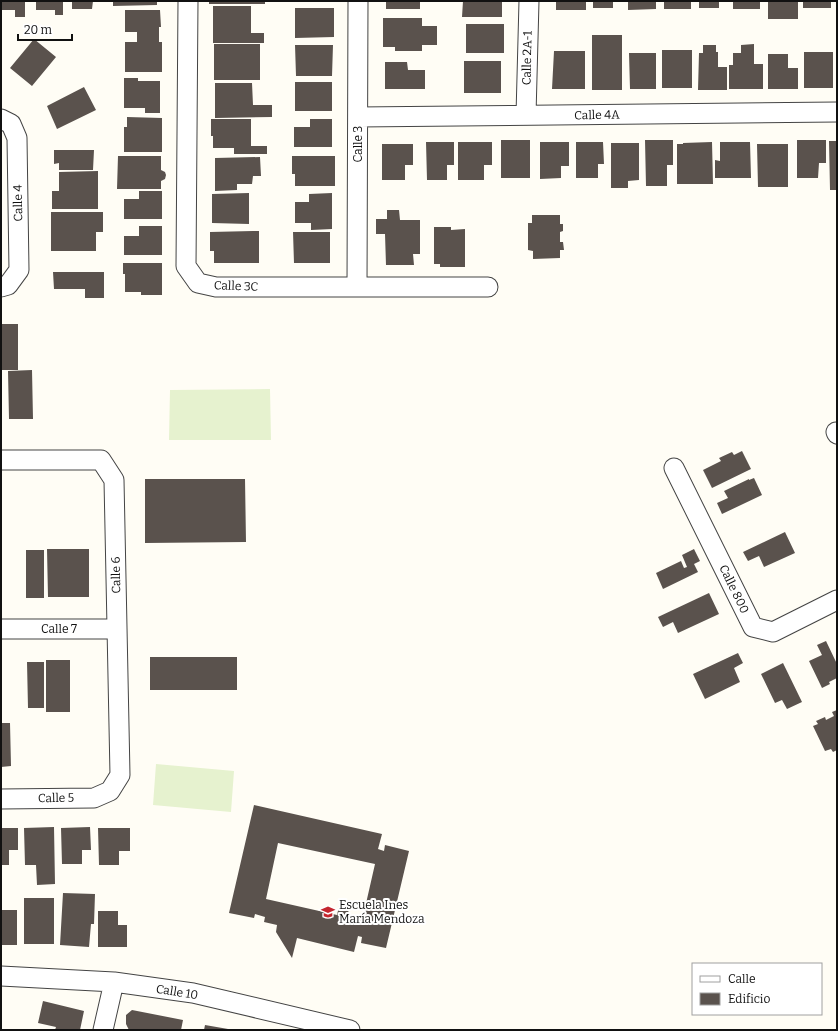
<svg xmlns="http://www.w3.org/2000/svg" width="838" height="1031" viewBox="0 0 838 1031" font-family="Bitter,serif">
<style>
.pitch{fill:#e6f2cf}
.building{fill:#5a524d;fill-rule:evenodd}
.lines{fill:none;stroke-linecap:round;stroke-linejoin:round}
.minor-casing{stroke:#444;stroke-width:21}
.minor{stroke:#fff;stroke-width:19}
.labels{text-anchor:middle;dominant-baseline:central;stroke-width:4;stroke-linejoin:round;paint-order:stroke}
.street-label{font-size:12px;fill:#111;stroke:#fff}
.poi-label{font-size:12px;fill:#111;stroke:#fff;text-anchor:start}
</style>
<rect width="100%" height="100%" fill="#fffdf5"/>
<path class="pitch" d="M270 389 271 440H169L170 390Z
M156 764 234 771 231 812 153 805Z"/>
<path class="building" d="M1 1H25V17H15V10H1Z
M36 1H63V15H55V10H36Z
M72 1H93L92 9H72Z
M113 1H157V5L113 6Z
M209 1H265V4H209Z
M386 1H420V9H386Z
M463 1H502V17H462Z
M556 1H586V10H556Z
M593 1H613V8H593Z
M628 1H656V9L628 10Z
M664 1H691V9H664Z
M699 1H719V8H699Z
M733 1H760V9H733Z
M768 1H798V19H768Z
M803 1H831V8H803Z
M213 6H251V33H264V43H213Z
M295 8H334V37L295 38Z
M125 10H160L161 27H159V42H162V72H125V42H137V32H125Z
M383 18H422V26H437V45H422V51H395V47H383Z
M466 24H504V53H466Z
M592 35H622V90H592Z
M34 39 56 57 32 86 10 68Z
M214 44H260V80H214Z
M754 44V64H763V89H729V65H733V53H741V45Z
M295 45H333L332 76H296Z
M703 45H716V52H718V67H727V90H698L699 53H703Z
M662 50H692V88H662Z
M554 51H585V89H552Z
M804 52H833V88H804Z
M629 53H656V89H630Z
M768 54H788V68H798V89H768Z
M464 61H501V93H464Z
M385 62H407L408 70H425V89H385Z
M124 78H138V81H160V113H145V108H124Z
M295 82H332V111H295Z
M215 83H252L253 105H272V117L215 118Z
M84 87 96 110 57 129 47 106Z
M127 117 162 118V152H124V127H127Z
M211 119H251V146H267V154H234V148H213V136H211Z
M310 119H332V147H294V127H310Z
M501 140H530V178H501Z
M645 140H673V165H667V186H646Z
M797 140H826V163H819L818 178H797Z
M829 141H837V190H830Z
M426 142H454V165H447V180H427Z
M458 142H492V165H484V180H458Z
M540 142H569V166H561V178L540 179Z
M576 142H603L604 164H598V178H576Z
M712 142 713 184H677V144H683V143Z
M720 142H750L751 178H715V160L720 161Z
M611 143H639V180L628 181V188H611Z
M382 144H413V165H405V180H382Z
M757 144H788V187H758Z
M54 150H94L93 170H59V163L54 164Z
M118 156H161V170L165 172 166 175 165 179 161 181V189H117Z
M292 156H335V186H295V174H292Z
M260 157 261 176H253L252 184H237V190L215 191V158Z
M98 171V209H52V191H59V172Z
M139 191H162V219H124V199H139Z
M249 193V224L212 223V194Z
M332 193V229L311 230V223H295V202H309V194Z
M387 210H399L400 220H420V254H413L414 265H386L385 234H376V219H387Z
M51 212H103V232H96V251H51Z
M532 215H560V224H563V231L560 232V242H563L564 250H560V258L533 259V251L528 250V223H532Z
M139 226H162V255H124V236H139Z
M434 227H451V230L465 229V267H440V264H434Z
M253 231H259V263H214V251H210V232Z
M293 232H330V263H294Z
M123 263H162V295H141V292H125V274H123Z
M53 272H104V298H85V289H54Z
M1 324H18V370H1Z
M32 370 33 419H9L8 371Z
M742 451 751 469 712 488 703 470 721 461 719 458 732 452 734 455Z
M754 478 762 495 722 514 717 503 728 498 724 491 749 479V480Z
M145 479H245L246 542 145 543Z
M785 532 795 553 764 567 759 556 748 561 743 552Z
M47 549H89V597H48Z
M694 549 700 561 694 564 698 572 663 589 656 573 681 561 684 568 687 567 682 555Z
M26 550H44V598H26Z
M709 593 719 614 678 633 673 622 663 627 658 617Z
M826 641 837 664V678L829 682 830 684 822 688 809 661 822 655 817 645Z
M738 653 743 663 734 668 740 682 705 699 693 674Z
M150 657H237V690H150Z
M46 660H70V712H46Z
M27 662H44V708H28Z
M783 663 802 702 787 709 782 700 775 703 761 674Z
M837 710V750L833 752 831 749 825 751 813 726 818 724 816 721 825 717 826 720 834 716 832 712Z
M1 723H10L11 766 1 767Z
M254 805 382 834 378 849 384 851 385 845 409 851 386 948 361 943 362 937 358 936 354 952 297 938 292 958 276 932 277 925 264 922 265 917 255 914 254 918 229 913ZM278 843 375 864 362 921 347 918 350 904 340 902 337 915 266 899Z
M54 827 55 884 37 885 36 865H25L24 828Z
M90 827 91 850H82V864H62L61 828Z
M1 828H18V850H9V865H1Z
M98 828H130V851H119V865H99Z
M63 893 95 894 94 924H91L89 947 60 945Z
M24 898H54V944H24Z
M1 910H17V945H1Z
M98 911H118V925H127V947H98Z
M43 1001 84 1011 80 1030H55L56 1027 38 1023Z
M132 1010 183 1020 181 1030H129L126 1024V1015Z
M205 1025 228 1029V1030H204Z"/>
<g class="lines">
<g class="minor-casing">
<path id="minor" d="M188 1 186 266 198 283 216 287H488
M526 115 529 1
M358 117 837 112
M1 119 11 124 17 138 19 270 8 285 1 287
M357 287 358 1
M836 432 837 434
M1 460H101L114 480 120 775 110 791 94 798 1 799
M674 468 753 627 773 632 837 600
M1 629H117
M1 976 114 982 193 993 350 1030
M103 1030 114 982"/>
</g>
<use href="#minor" class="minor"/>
</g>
<defs>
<g id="school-bare" transform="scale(1.08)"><path d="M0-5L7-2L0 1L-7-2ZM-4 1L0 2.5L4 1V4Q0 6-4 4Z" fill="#c4262e" stroke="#fff" stroke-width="2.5" paint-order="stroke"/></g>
</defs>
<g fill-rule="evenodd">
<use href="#school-bare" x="328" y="912"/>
</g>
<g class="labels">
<g class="street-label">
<text transform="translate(527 58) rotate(-89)">Calle 2A-1</text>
<text transform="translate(597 115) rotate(-1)">Calle 4A</text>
<text transform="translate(358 144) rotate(-90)">Calle 3</text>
<text transform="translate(18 203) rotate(-91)">Calle 4</text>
<text transform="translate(236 286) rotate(2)">Calle 3C</text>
<text transform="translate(116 575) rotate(-91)">Calle 6</text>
<text transform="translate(734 589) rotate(64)">Calle 800</text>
<text x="59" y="629">Calle 7</text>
<text transform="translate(56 798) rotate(-1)">Calle 5</text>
<text transform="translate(177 992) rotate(9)">Calle 10</text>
</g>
<g class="poi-label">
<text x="339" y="905">Escuela Ines<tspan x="339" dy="14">María Mendoza</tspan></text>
</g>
</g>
<rect width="838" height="1031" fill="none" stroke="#111111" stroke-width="4"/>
<rect x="692" y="963" width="130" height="52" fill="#ffffff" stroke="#a0a0a0"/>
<rect x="700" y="976" width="20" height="6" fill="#ffffff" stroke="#a0a0a0"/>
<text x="728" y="983" font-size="12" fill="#111111">Calle</text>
<rect x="700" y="993" width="20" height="12" fill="#5a524d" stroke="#a0a0a0"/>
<text x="728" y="1003" font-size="12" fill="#111111">Edificio</text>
<path d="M18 34v6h54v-6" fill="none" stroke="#111111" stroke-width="2"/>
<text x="24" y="34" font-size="12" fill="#111111" stroke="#ffffff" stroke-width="3" paint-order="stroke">20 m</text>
</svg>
